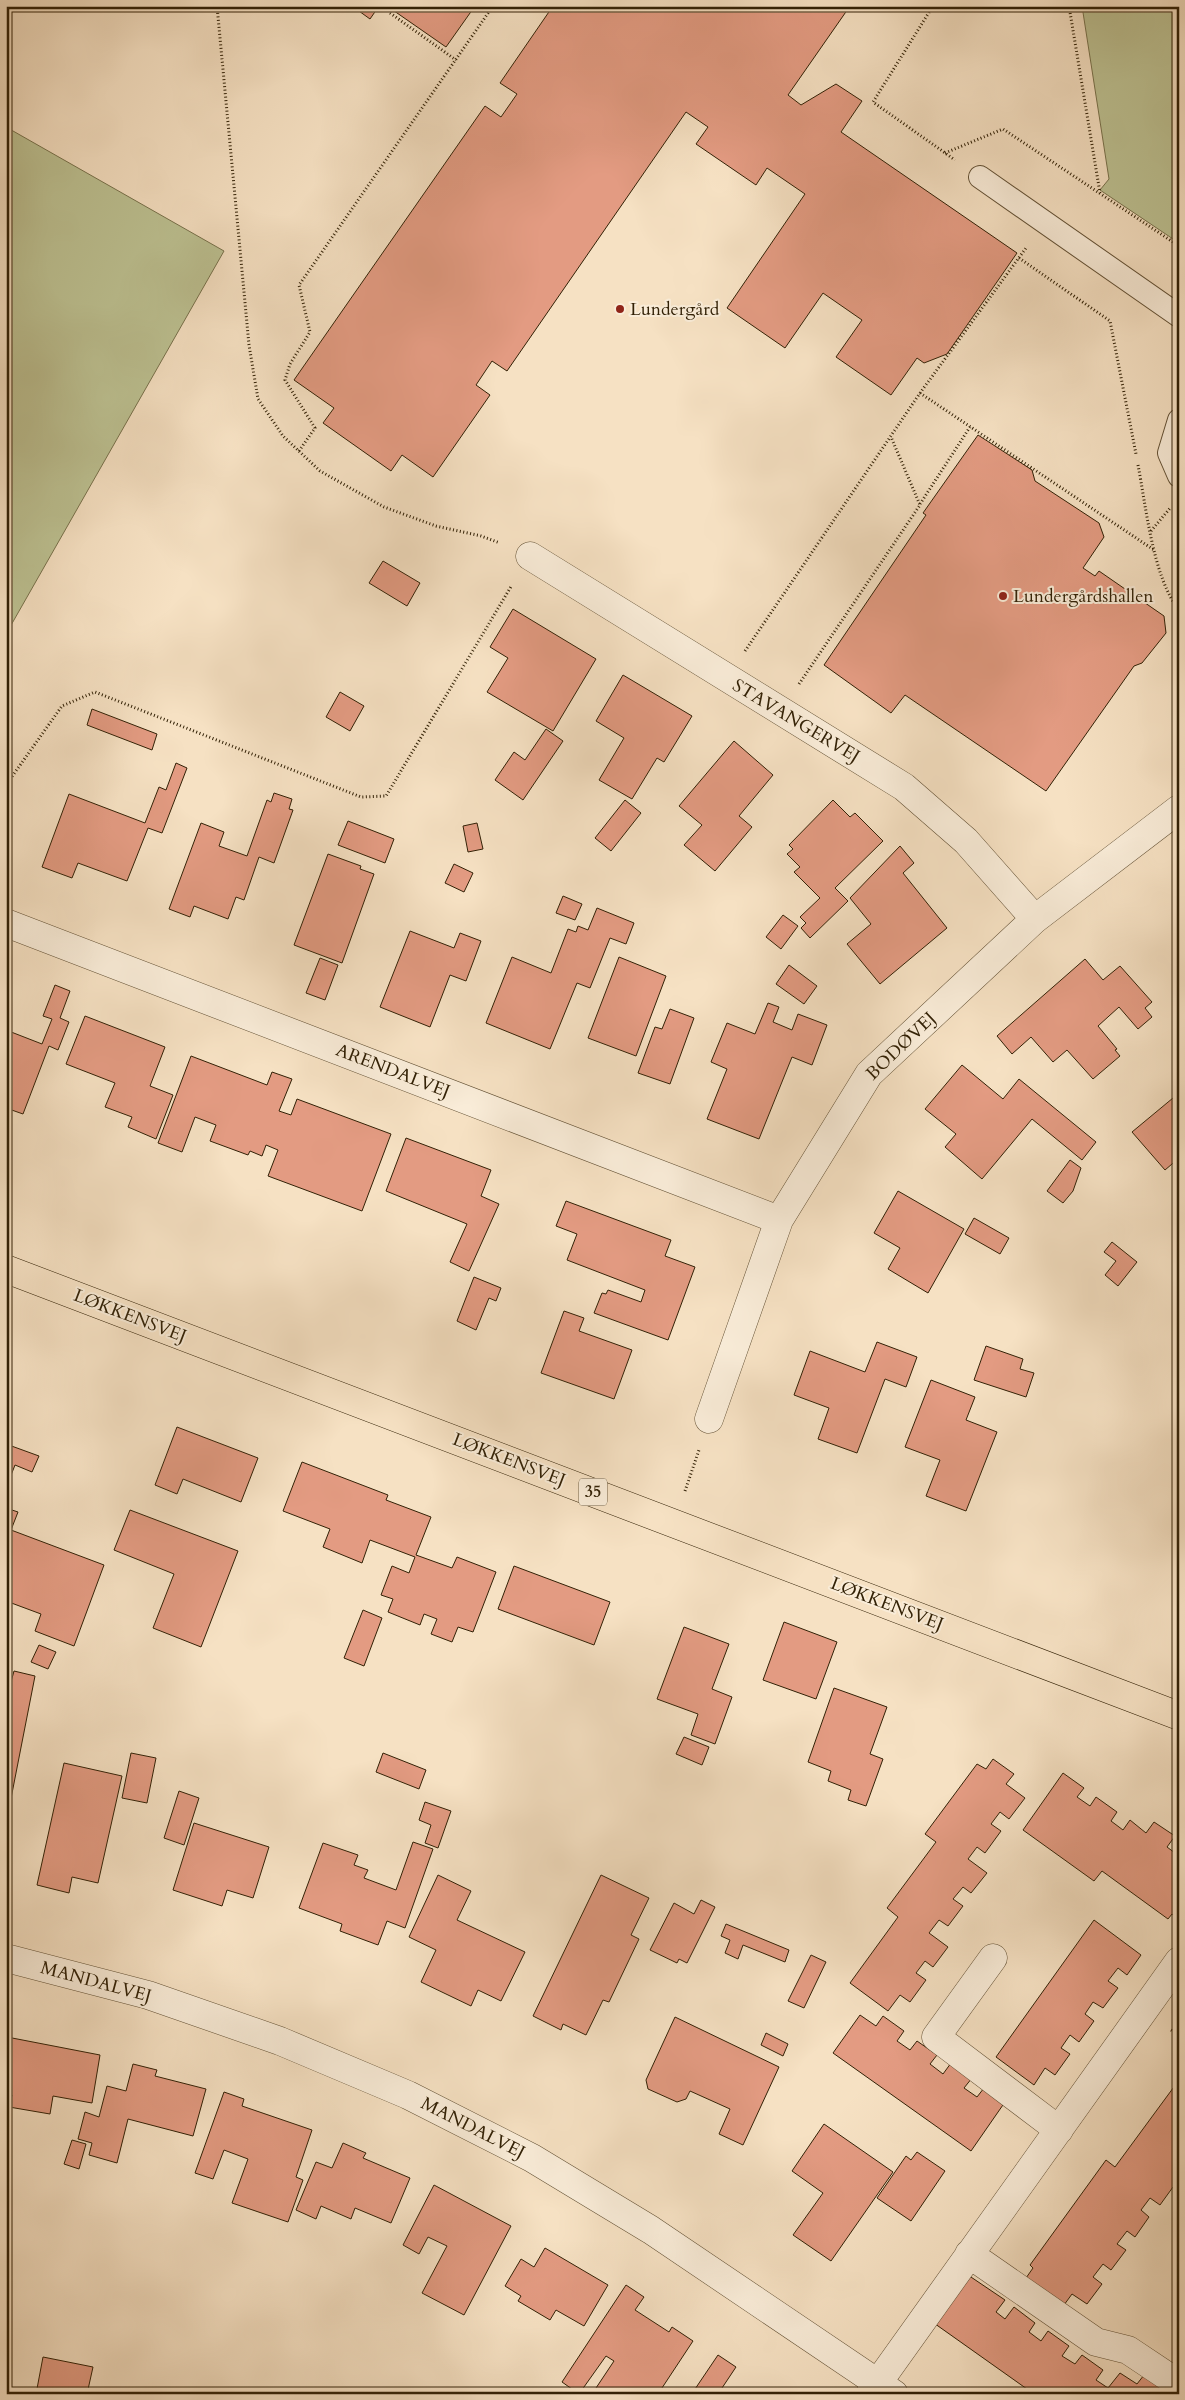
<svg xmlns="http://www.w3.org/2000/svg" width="1185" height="2400" viewBox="0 0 1185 2400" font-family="Cardo,serif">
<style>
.green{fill:#bdc293;stroke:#78724c}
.building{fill:#e39b82;stroke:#322106}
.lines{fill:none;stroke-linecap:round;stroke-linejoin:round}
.service-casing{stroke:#635135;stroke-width:24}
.minor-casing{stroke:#635135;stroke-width:29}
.primary-casing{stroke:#322106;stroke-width:29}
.path{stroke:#322106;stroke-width:3;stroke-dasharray:1 2.5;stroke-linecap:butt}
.service{stroke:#f9ecd8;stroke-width:22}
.minor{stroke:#f9ecd8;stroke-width:28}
.primary{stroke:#f6e1c3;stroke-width:28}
.poi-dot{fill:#8f2418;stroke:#f9ecd8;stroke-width:2}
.labels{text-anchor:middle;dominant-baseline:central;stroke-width:4;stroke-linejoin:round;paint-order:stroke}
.shield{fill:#f9ecd8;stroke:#6e5e45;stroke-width:1}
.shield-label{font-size:16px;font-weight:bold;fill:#322106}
.poi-label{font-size:18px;fill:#322106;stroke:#f9ecd8;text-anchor:start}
.street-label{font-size:18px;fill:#322106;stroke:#f9ecd8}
</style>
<rect width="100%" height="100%" fill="#f6e1c3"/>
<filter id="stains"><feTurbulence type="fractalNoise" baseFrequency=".004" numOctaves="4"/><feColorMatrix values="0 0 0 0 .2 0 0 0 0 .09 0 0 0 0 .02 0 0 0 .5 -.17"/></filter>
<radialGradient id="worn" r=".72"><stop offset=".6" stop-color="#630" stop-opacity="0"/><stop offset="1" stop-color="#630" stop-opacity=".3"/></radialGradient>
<path class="green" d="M1082 6H1179V243L1100 190 1109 179Z
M6 127 224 251 6 634Z"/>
<path class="building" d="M352 6H379L370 19Z
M387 6H475L446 47Z
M553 6H850L788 95 801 105 836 84 862 101 841 132 1017 253 947 354 924 363 917 358 891 395 836 357 862 320 823 293 785 348 727 308 805 194 767 168 756 185 696 144 708 127 686 112 507 371 492 361 476 385 490 395 433 477 402 455 391 471 323 423 334 408 294 380 485 106 501 117 517 94 500 83Z
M978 435 1032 470 1035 481 1099 523 1104 537 1083 568 1095 576 1099 571 1164 616 1166 633 1142 663 1134 666 1046 791 905 695 891 713 824 665 926 515 923 513Z
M383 561 420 583 407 606 369 583Z
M513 609 596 659 553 731 487 692 508 658 490 647Z
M623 675 692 716 664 762 657 758 632 799 599 780 624 738 596 721Z
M340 692 364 706 350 731 326 717Z
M92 709 157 734 152 750 87 725Z
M546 729 563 741 523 800 495 780 514 752 525 760Z
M734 741 773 775 739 816 752 827 715 871 684 845 702 825 679 806Z
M176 763 187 768 162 833 148 828 127 881 78 863 72 878 42 867 69 794 145 823 159 787 166 790Z
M274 793 292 799 289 809 293 810 274 863 259 857 244 900 236 897 228 919 194 906 190 917 169 909 201 823 224 832 219 846 247 856 267 800 271 802Z
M625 800 641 813 611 851 595 838Z
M833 800 850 817 855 813 883 841 835 888 848 901 810 938 801 928 806 923 800 917 820 898 794 872 800 867 787 854 793 849 789 845Z
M348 821 394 839 385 863 338 845Z
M477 823 483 849 468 852 463 826Z
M900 846 914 863 903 873 947 928 880 984 847 944 871 924 850 898Z
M328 854 361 866 360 869 374 874 342 963 294 945Z
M454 864 473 873 464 892 445 883Z
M563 896 582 904 575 920 556 913Z
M597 908 634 923 626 944 610 938 590 988 577 983 550 1049 486 1023 512 957 551 973 568 929 576 932 578 926 588 930Z
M783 915 798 926 781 949 766 937Z
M410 931 454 948 460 933 481 941 466 981 450 975 430 1027 380 1007Z
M619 957 666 976 636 1056 588 1038Z
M320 958 338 965 325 1000 306 993Z
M1085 959 1103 980 1120 966 1152 1002 1145 1008 1152 1017 1138 1029 1119 1007 1098 1026 1117 1049 1115 1050 1120 1056 1093 1079 1067 1050 1053 1062 1031 1037 1012 1054 997 1036Z
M789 965 817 986 804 1004 776 984Z
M55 985 70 991 60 1018 69 1022 58 1050 49 1046 23 1114 6 1108V1030L42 1044 52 1019 43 1016Z
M768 1003 779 1007 773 1022 792 1030 798 1014 827 1025 812 1065 792 1057 759 1139 707 1119 727 1069 711 1062 727 1023 755 1034Z
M670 1009 694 1018 670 1084 638 1073 655 1027 662 1029Z
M85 1016 165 1047 150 1086 173 1095 156 1139 128 1127 132 1117 105 1107 115 1083 66 1064Z
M191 1056 267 1085 272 1072 292 1079 279 1111 291 1115 297 1099 391 1134 362 1211 268 1176 278 1150 266 1145 262 1156 250 1151 248 1155 210 1141 216 1125 195 1117 182 1152 158 1143Z
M962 1065 1003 1099 1019 1079 1096 1142 1082 1160 1032 1119 982 1179 945 1147 956 1134 925 1109Z
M1179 1093V1158L1165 1170 1132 1132Z
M406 1138 491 1170 481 1196 499 1204 469 1271 450 1262 467 1224 386 1191Z
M1070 1160 1081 1168 1073 1191 1063 1203 1047 1191Z
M898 1191 964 1229 928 1293 888 1269 900 1248 874 1233Z
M566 1201 671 1240 665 1256 695 1267 668 1340 594 1313 602 1293 606 1294 608 1290 641 1302 645 1290 567 1260 577 1234 556 1226Z
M974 1218 1009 1238 1000 1254 965 1234Z
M1112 1242 1137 1262 1118 1286 1105 1275 1116 1261 1104 1252Z
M474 1277 501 1288 496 1301 489 1298 476 1330 457 1321Z
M564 1311 584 1318 579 1331 632 1350 614 1399 541 1373Z
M877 1342 917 1357 906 1387 885 1379 857 1453 818 1439 829 1408 794 1395 810 1351 865 1372Z
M986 1346 1023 1359 1020 1369 1034 1373 1026 1397 974 1380Z
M931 1380 975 1397 966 1420 997 1432 966 1511 926 1496 940 1460 905 1447Z
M177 1427 258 1458 241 1502 183 1479 177 1494 155 1485Z
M6 1444 39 1456 32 1472 15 1465 6 1488Z
M302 1462 388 1495 386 1500 431 1517 416 1555 452 1568 457 1557 496 1572 473 1632 458 1627 452 1642 431 1634 437 1619 424 1614 420 1625 388 1612 393 1599 381 1595 392 1566 409 1573 415 1557 370 1540 362 1563 323 1547 330 1529 283 1511Z
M6 1508 18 1512 11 1530 104 1565 74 1646 35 1631 41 1614 6 1601Z
M130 1510 238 1551 201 1647 153 1628 174 1574 114 1550Z
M514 1566 610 1602 594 1645 498 1609Z
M363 1610 382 1618 364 1666 344 1658Z
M784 1622 837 1642 816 1699 763 1680Z
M684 1627 729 1644 712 1689 732 1697 715 1744 691 1735 698 1714 657 1699Z
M39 1645 56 1652 48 1669 31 1662Z
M14 1671 35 1676 6 1824V1700Z
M834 1688 887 1707 870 1754 883 1759 866 1806 848 1800 851 1790 828 1781 831 1771 808 1762Z
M684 1737 709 1747 702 1765 676 1754Z
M131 1753 156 1758 147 1803 122 1798Z
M383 1753 426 1770 419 1789 376 1772Z
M993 1759 1014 1774 1006 1784 1025 1798 1009 1819 1000 1812 991 1824 1001 1831 985 1853 977 1847 968 1859 987 1873 971 1893 963 1887 953 1899 963 1906 948 1926 939 1920 929 1933 948 1947 933 1967 925 1961 916 1973 926 1980 910 2002 900 1995 888 2011 850 1983 898 1917 887 1908 936 1842 925 1834 977 1764 986 1769Z
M64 1763 122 1776 98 1883 72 1877 69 1893 37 1885Z
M1063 1773 1084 1788 1077 1797 1090 1806 1096 1797 1117 1812 1111 1821 1123 1830 1130 1820 1146 1833 1154 1822 1175 1836 1167 1847 1179 1856V1920L1172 1914 1168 1919 1102 1871 1094 1881 1023 1830Z
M179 1791 199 1798 184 1845 164 1838Z
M425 1802 451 1811 438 1848 425 1843 431 1825 419 1820Z
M194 1823 269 1847 253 1898 227 1890 222 1906 173 1890Z
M413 1842 433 1849 405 1928 387 1921 378 1945 340 1931 342 1924 299 1908 323 1843 358 1855 354 1865 368 1870 364 1878 396 1890Z
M438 1875 471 1891 457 1920 525 1952 501 2001 478 1990 471 2006 421 1982 436 1950 409 1937Z
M601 1875 649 1898 631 1935 639 1939 609 2002 603 2000 586 2035 563 2024 561 2030 533 2016Z
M701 1900 715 1907 687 1963 679 1959 677 1963 650 1950 674 1903 694 1914Z
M1094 1920 1141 1955 1127 1975 1118 1968 1108 1981 1118 1988 1103 2008 1093 2002 1085 2014 1094 2021 1079 2042 1070 2035 1061 2048 1070 2054 1055 2075 1045 2068 1034 2085 996 2057Z
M726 1924 789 1950 785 1962 743 1945 738 1959 725 1953 730 1940 721 1936Z
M811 1955 826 1962 804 2008 788 2001Z
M860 2015 876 2026 883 2016 904 2031 897 2041 910 2050 917 2041 937 2055 930 2064 943 2074 951 2063 972 2078 964 2088 977 2097 984 2088 1005 2102 971 2151 833 2053Z
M675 2017 779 2067 743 2145 719 2134 730 2109 690 2091 686 2099 677 2102 648 2089 646 2080Z
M766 2033 788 2044 783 2056 761 2045Z
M7 2037 100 2055 92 2103 53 2096 50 2114 9 2107 12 2095 6 2094Z
M133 2064 157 2070 155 2076 206 2089 193 2136 128 2119 117 2163 89 2155 92 2143 78 2139 85 2112 99 2117 107 2086 126 2091Z
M1179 2080V2192L1173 2187 1160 2205 1150 2198 1141 2210 1149 2217 1135 2237 1127 2231 1117 2244 1126 2250 1111 2270 1103 2264 1093 2277 1102 2284 1087 2304 1072 2294 1064 2305 1026 2278 1033 2268 1030 2265 1106 2160 1115 2167Z
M224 2092 244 2099 242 2106 312 2130 296 2177 303 2180 288 2222 232 2203 248 2159 224 2150 213 2179 195 2173Z
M824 2124 893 2172 831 2261 793 2235 823 2193 792 2171Z
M72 2140 86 2144 79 2169 64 2164Z
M343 2143 366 2153 363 2158 410 2178 391 2223 355 2208 351 2219 321 2206 316 2219 296 2210 316 2162 332 2168Z
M917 2152 945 2171 911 2221 877 2198 906 2156 911 2160Z
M434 2185 511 2226 464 2315 422 2293 447 2246 428 2237 419 2254 403 2245Z
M545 2248 608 2285 584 2326 556 2310 550 2320 518 2301 521 2296 505 2286 521 2259 534 2267Z
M965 2273 1005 2300 996 2312 1005 2319 1014 2307 1035 2323 1029 2332 1041 2341 1048 2331 1069 2346 1062 2356 1075 2364 1082 2355 1103 2370 1096 2380 1108 2388 1120 2373 1137 2384 1144 2375 1164 2389 1161 2394H1034L931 2321Z
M626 2285 644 2297 635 2310 669 2332 672 2327 693 2341 658 2394H598L594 2391 614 2361 606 2356 579 2394 562 2382Z
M718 2355 736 2367 718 2394H696L693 2392Z
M43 2357 93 2367 87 2394H36Z"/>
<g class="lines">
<g class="service-casing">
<path id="service" d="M980 177 1179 316
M1179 420 1169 453 1179 476"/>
</g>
<g class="minor-casing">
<path id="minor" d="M530 556 904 787 966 841 1035 919
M6 923 779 1220
M709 1419 779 1220 869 1074 1035 919 1179 809
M6 1958 148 1995 280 2041 408 2095 532 2158 651 2230 894 2394
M993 1958 936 2037 1059 2130
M969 2254 1096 2342 1128 2350 1179 2384
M870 2394 1179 1961"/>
</g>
<g class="primary-casing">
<path id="primary" d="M6 1269 1179 1716"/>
</g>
<path class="path" d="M217 6 249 345 258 399 283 436 320 471 384 507 436 526 481 536 500 543
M933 6 873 102 955 160
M1069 6 1100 193
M390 13 456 60
M945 153 1003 129 1179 246
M1019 258 1110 321 1136 454
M920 393 1154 550
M299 451 315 428 285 380 290 364 310 332 299 285 493 6
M1138 465C1146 506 1153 578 1179 610
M920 504 970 427
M1151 531 1171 507
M745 651 920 393 1026 248
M799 684 920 505 891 437
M6 785 62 706 95 692 361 797 386 796 512 585
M685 1491 699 1450
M1171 2030 1179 2035"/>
<use href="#service" class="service"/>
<use href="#minor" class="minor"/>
<use href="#primary" class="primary"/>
</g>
<g class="poi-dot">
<circle cx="620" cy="309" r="5"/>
<circle cx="1003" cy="596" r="5"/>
</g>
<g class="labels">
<rect class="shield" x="579" y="1478.5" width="28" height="27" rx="4"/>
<g class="shield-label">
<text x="593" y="1492">35</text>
</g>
<g class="poi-label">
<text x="630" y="309">Lundergård</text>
<text x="1013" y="596">Lundergårdshallen</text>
</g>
<g class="street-label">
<text transform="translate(796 721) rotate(31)">STAVANGERVEJ</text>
<text transform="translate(901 1046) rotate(-44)">BODØVEJ</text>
<text transform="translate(393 1071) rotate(21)">ARENDALVEJ</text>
<text transform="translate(130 1316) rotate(21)">LØKKENSVEJ</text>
<text transform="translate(509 1460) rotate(21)">LØKKENSVEJ</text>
<text transform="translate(887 1604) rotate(21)">LØKKENSVEJ</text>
<text transform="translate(96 1982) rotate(15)">MANDALVEJ</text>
<text transform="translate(473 2128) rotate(27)">MANDALVEJ</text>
</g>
</g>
<rect width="1185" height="2400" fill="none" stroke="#f6e1c3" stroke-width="25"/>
<rect x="8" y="8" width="1170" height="2385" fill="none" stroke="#322106" stroke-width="2.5"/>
<rect x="12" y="12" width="1160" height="2375" fill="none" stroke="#322106"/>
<rect width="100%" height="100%" filter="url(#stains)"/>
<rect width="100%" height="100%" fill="url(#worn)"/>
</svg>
